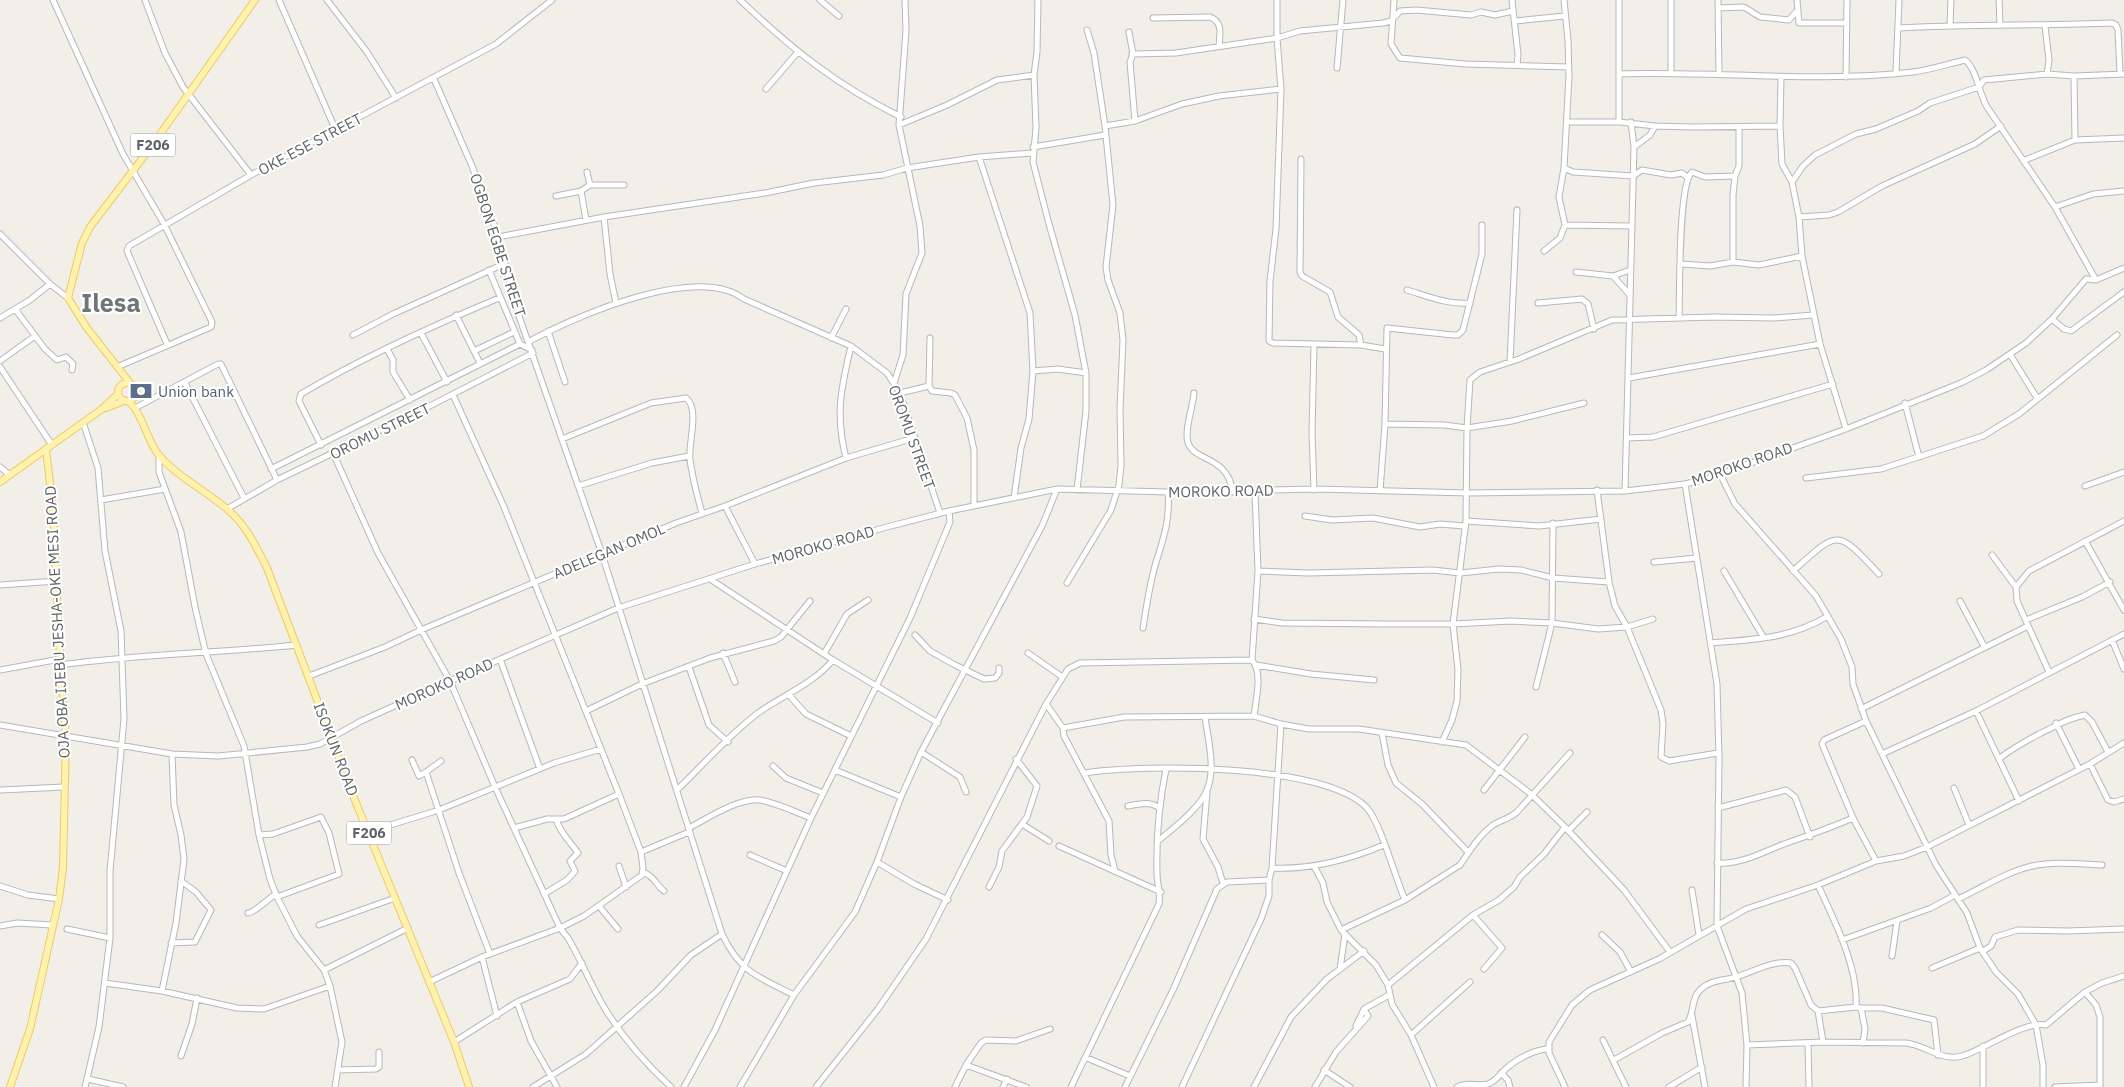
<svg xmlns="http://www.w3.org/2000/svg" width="2124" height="1087" viewBox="0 0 2124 1087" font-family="'IBM Plex Sans',sans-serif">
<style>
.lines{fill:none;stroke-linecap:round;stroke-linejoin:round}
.minor-casing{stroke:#b5b8bc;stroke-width:7}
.major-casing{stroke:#f2c960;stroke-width:8}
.minor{stroke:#fff;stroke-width:5}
.major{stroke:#fff2af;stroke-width:6}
.labels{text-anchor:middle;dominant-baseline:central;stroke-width:4;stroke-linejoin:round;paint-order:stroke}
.shield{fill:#fff;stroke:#8f9295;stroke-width:1}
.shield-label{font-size:14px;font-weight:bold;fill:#5f6368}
.street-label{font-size:15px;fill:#5f6368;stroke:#fff}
.service-label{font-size:15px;fill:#4e5e75;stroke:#fff;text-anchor:start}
.town-label{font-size:25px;font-weight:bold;fill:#70757a;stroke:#fff}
</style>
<rect width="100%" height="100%" fill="#f1efe8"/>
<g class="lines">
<g class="minor-casing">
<path id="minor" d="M53 0 123 154 164 224 212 322 211 327 117 367
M145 0 165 53 183 87 251 175
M279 0 336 131
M327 0 367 52 396 98
M740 0C792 49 836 85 901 117
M820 0 839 16
M1038 0 1037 52 1034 75 1036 128 1033 162 1049 224 1075 315 1086 373V411L1077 490
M1277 0V38L1281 89 1276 229 1270 281 1269 341 1273 343 1361 345 1385 349
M1394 0 1391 44 1400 58 1465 64 1568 67
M1512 0 1518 55 1517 65
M1718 0 1719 74
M1797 0 1799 23H1847
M1999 0 2000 25
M1718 8 1744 7 1760 17 1789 20 1796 12
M1153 18 1210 17C1223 22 1220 34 1219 46
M1515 21 1565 16
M1950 25 1951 0
M2045 26 2049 60 2047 74
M1898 28C1969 24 2040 26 2112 23L2116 25 2118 30 2120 73
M1129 32 1133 54 1130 62 1135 121
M1132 54 1176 53 1277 38 1300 31 1383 23 1391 21 1400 11 1416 10 1471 15 1481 12 1495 15 1513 11
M1337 68 1343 0
M1671 72V0
M1896 72 1899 0
M1620 74C1718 71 1815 83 1913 72 1930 70 1948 64 1965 60 1976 68 1979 93 1987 107L2055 207 2096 280
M2074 76 2075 140
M1846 77 1847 0
M1781 78 1780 126 1782 164 1792 182 1799 217 1802 256 1820 344 1846 429
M434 79 472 166 495 227 520 319 602 554 722 934C740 972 758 977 794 995
M766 89 798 52
M1567 122H1619L1655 126 1692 127 1780 126
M1619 122V0
M899 125 947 105 997 80 1034 75
M1105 126 1135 121 1182 104 1219 96 1281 89
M1033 147 1105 135
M1634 147 1650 135 1655 126
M979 157 1030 313 1033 371 1029 419 1021 448 1014 498
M1301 159 1300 272 1302 276 1330 292 1338 317 1359 335 1361 345
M2025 160 2075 140 2124 138
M1564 168 1573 172 1633 176 1642 170 1671 175 1682 173 1687 177
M587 172 590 185H624
M1792 182 1803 166 1815 155 1856 134 1876 129 1918 111 1930 103 1979 87 1984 80 2047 74 2074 76 2124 74
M556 196 581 191
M2055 207 2093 194 2124 191
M604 217 610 274 616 303
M1799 217 1829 215 1838 212 1882 186 1975 144 2001 126
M586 220 581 191 590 185
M1565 225 1631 226
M0 234 50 284 68 298
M498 237 604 217 765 193 814 183 883 175 907 168 979 157 1033 153
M1544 251 1560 238 1565 225 1559 197 1564 168 1569 76 1568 40 1564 0
M1733 262V195L1735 176 1739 166V127
M1681 264 1710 266 1733 262 1759 265 1802 256
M489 270 520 344 532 350
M1576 272 1613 276 1630 270
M1613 276 1630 295
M1407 290C1427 296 1448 305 1470 303
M1538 303 1582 299 1588 304 1594 329
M15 309 45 349 57 360 66 357 73 364 72 370
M456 315 480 363
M0 318 30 300 50 284
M1679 318C1680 294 1678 184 1692 172L1705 177 1735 176
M2052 319 2064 329 2071 331 2124 292
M548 331 565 382
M421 333 447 382
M353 335 393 314 504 264
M831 338 846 309
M530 341C576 316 697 263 744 299L851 346 887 373 900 393 940 513
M167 344 127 251 129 246 251 175 496 44 552 0
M387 349 393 360V372L410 400
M474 351 514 332
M2011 356 2037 398
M0 361 35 336
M1510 362 1517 210
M0 367 52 445
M1033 371 1058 369 1086 373
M1629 378 1820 344
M185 383 244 498
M894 383 903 355 906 294 922 253 920 226 899 125 906 30 905 0
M929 386 932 391 951 393 955 395 967 418 974 450V505
M900 393 929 386 930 338
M1194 393C1193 407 1184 430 1188 443 1195 462 1227 455 1233 492
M1905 403 1919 457
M135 408 218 364H221L277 480
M83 422 98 468 105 551 121 631 124 719 110 871V938L99 1027 85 1087
M1385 424 1444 425 1467 428 1512 421 1584 403
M1627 438 1653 437 1833 384
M562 439 651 403 686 398C700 408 688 444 690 459 692 477 697 495 702 513
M321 445 299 401 301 394C363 357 432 326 499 298
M333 453 378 553 450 681 495 787 560 928 568 938C581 960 591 985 604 1007 622 1037 645 1063 671 1087
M159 455V472L181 532 195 607 206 654 244 746 259 835 270 879 277 897 297 936 324 970 330 986 342 1042 335 1087
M846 458C835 415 841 388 851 346
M0 467 10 475
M271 469 520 344
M1720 474 1735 504 1816 596 1841 639 1852 667 1853 684 1866 721 1936 865 1967 913 1980 948 1996 972 2018 994 2036 1025 2043 1065V1087
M1806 478 1881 469 1983 436 2019 414 2117 335
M1685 484 1717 684 1719 758 1717 926 1742 993 1747 1045 1746 1087
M578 486 652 463 689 456
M2085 486 2124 472
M1314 490 1312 433 1314 345
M1597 490 1609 582 1615 606 1627 627 1661 710 1663 724 1661 757 1669 761 1718 753
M1380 491 1385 424 1387 328 1453 335H1458L1463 330 1482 254V225
M1625 491 1634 147 1631 122
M101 500 165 489
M725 506 755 564
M227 509 277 480 422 410 533 353
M1305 516 1332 520 1373 518 1420 527 1440 524 1464 526
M1466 521 1539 526 1601 519
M2085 541 2124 610
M1992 555 2016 587 2017 601 2049 672
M1654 562 1697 558
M1258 571 1308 573 1433 570 1460 573 1499 569 1521 570 1553 578 1609 582
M1724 571 1764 638
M1793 571C1839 530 1836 528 1879 574
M710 579 833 660 938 723
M1067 583 1111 510 1119 485 1121 465 1120 409 1123 340 1120 313 1108 280 1106 267 1113 205 1105 126 1094 53 1087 30
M0 585 57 581
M2016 587 2029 571 2124 521
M1960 601 1984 646
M1254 619 1282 623 1388 624H1453L1511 621 1552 623 1598 629 1627 627 1653 619
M2026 620 2082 597 2110 582
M1143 628C1147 604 1150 579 1158 556 1165 534 1170 517 1168 492
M915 635 930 651 955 665 984 679 995 678 999 673V668
M2112 640 2124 669
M1712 643C1755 639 1790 639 1828 616
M723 653 735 682
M1028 653 1061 676
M824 654 847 614 868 600
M500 659 540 769
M60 665C139 654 218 653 297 645
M1256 665 1311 674 1374 680
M689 667 709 725 728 742
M0 670 60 659
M309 676 385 647 421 630 676 523 725 506 846 458 914 438
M1536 687 1552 623 1553 523
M789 695 806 714 851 736
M1046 704 1063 728 1064 736 1109 821 1111 855 1115 871
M1861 709 2028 626
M586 711 642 684 710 658 774 641 781 637 810 601
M1976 711 2019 801
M1254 716C1256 699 1263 673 1252 660L1258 571 1255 492
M1866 721 1824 740 1822 744 1853 818 1876 861
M2056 723 2079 769
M0 725 172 754 218 756 307 747 320 744 361 721 450 681 618 608 755 564 887 527 949 511 1057 489 1168 492 1316 489 1468 493 1625 491 1685 484 1706 479 1846 429 1961 383 1986 370 2026 343 2052 319 2086 279 2096 280 2124 268
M1063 728 1124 717 1254 716 1281 724 1309 729H1359L1466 745 1531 794 1565 827 1624 890 1670 952
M1382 733 1388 765 1396 783 1422 804 1468 852
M1442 742 1452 720 1457 701 1458 670 1453 624 1466 521 1467 428 1470 380 1480 372 1519 359 1612 320 1714 317 1774 318 1813 315
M921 752 960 777 966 792
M1882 754 1976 711 2124 634
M2000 758C2014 747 2026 741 2041 733 2059 725 2065 719 2085 715L2092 722 2108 752
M412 760 419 776 426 772
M441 761 426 772 459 873 490 954
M2090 764 2108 800 2114 802 2124 799
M773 766 786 778 823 793
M835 770 901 797
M1085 773C1143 764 1325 763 1367 808 1381 824 1395 877 1405 900
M1954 788 1969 825
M1 790 63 787
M677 790C704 764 729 735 758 713 783 695 813 684 833 660
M1484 790 1525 737
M1207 792 1203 839 1218 867 1223 883
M1128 806C1139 804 1149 801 1158 807
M1718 808 1786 790 1795 797 1810 837
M1022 824 1049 841
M514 828 547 819H564L619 794
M689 828C706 819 740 797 760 800 777 803 795 812 811 818
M1568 831 1587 812
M368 832 439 810 554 763 601 749
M259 835 273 834 321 817 329 833 339 874 277 897
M1159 840C1174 828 1200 808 1207 790 1216 769 1208 739 1205 717
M1059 846 1161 892
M641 852 689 832
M750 855 787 871
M877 862 914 884 948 900
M1717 863C1740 865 1763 852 1784 844 1807 836 1830 828 1853 818
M619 866 626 887
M1314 866 1323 883 1327 902 1341 930 1376 965 1388 985 1392 1004 1411 1035 1434 1087
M1272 868C1311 870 1348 860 1384 845
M643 872C657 878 656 886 664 891
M1818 885C1834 920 1859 968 1856 1007L1861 1008 1865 1029 1863 1043
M0 886 28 895 59 899
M989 887 999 867 1002 851 1027 817 1037 786 1016 759
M1692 890 1699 935
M544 894 567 880 575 871 570 861 578 853C570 841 560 833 556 819
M1958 899C1982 888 2006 872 2032 866 2055 861 2079 864 2102 865
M599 906 618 929
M248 913C256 912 266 900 276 894
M1473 915 1502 948 1484 969
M319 925 395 898
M0 926 17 923 52 925
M67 929 110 938
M1341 930 1405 900 1460 865C1469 852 1479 835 1493 825 1501 820 1509 819 1517 812L1570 753
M1602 935 1620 952 1631 972
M1842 940 1931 908 1955 895
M171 943 195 942 211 910 196 892 181 881
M1983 951 1991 946 1995 937 2018 930 2068 931 2124 929
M1892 956 1897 921
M482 957 497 1016
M1932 968 1980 948
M1340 969 1345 934
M324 970 408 928
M429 982 482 957 560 928 584 916 642 875 643 868 641 852 619 794 504 507 453 395
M105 983 162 991 237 1008 264 1009 330 986
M1388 985 1473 915 1499 900 1514 887 1520 877 1544 854 1565 827
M162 991 176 923 184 859 181 835 174 805 172 754
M2085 992 2096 1005 2100 1017V1087
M517 1002 531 1041 557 1087
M1861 1008H1882L1934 1020 1938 1055
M1818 1011 1823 1042
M1692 1016 1705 1087
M1356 1026 1364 1009 1389 995
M1411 1035 1470 982
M1603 1040 1626 1087
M454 1042 517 1002 570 979 582 963
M1808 1043 1809 1087
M1747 1045 1823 1042 1906 1043C1925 1045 1943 1062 1962 1056 1983 1050 2026 1020 2046 1025L2085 992 2102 983 2124 976
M1983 1046V1087
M181 1056 192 1024 197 998
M1087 1058 1130 1076
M1614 1060 1662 1033 1688 1022C1694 1013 1691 999 1700 990 1711 979 1725 981 1739 976 1754 971 1774 960 1791 963L1795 968 1811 1005 1818 1011 1856 1007
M966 1065 1026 1087
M338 1070 376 1069 379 1067V1052
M1324 1070 1350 1087
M1501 1073 1508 1080 1510 1087
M88 1079 123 1087
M533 1087 586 1054 657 991 691 955 722 934
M684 1087 715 1030 811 818 910 618 950 522 949 511
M740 1087 794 995 855 912 877 862 901 797 921 752 1042 526 1057 489
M816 1087 878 1009 926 939 1046 704 1068 669 1080 663 1252 660
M955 1087 966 1065 981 1043 986 1040 1016 1041 1050 1029
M1003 1087 1007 1079
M1071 1087 1159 904C1161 893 1157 885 1157 873 1156 838 1159 804 1166 769
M1125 1087 1173 990 1217 889 1227 882 1269 880
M1182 1087 1261 919 1269 896V880L1272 868 1281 724
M1254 1087 1291 1017 1327 979 1364 951
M1315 1087 1336 1052 1368 1016 1364 1009
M1457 1087C1468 1081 1477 1087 1488 1084 1498 1080 1501 1072 1509 1066 1519 1058 1536 1049 1549 1049
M1565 1087 1549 1053V1042L1572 1005 1590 990 1659 959 1746 909 1818 885 1876 861 1904 856 1927 847 2090 764 2124 743
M1669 1087 1702 1067
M2055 1087 2100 1085"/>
</g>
<g class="major-casing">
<path id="major" d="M118 392a9 9 0 1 1 18 0a9 9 0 1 1-18 0Z
M130 383 87 328 68 298 82 243 90 227 151 147 255 0
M128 401C143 414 146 438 158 454 176 476 205 490 227 509 246 525 256 546 267 568L358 808 454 1042 469 1087
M106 408 124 401
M0 482 102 409 118 394
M10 1087 30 1029 59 899 63 868 66 736 60 659 53 508 46 450"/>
</g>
<use href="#minor" class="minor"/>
<use href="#major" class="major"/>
</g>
<defs>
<g id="bank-bare" transform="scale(1.725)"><path d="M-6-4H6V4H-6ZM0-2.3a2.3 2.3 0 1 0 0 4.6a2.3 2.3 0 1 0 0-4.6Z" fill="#5c6f8a" stroke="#fff" stroke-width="2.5" paint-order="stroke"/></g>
</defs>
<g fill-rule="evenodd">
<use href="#bank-bare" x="141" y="391"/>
</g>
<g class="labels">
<g class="shield">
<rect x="130.5" y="133.5" width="45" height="23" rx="4"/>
<rect x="346.5" y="821.5" width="45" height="23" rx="4"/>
</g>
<g class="shield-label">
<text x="153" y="145">F206</text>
<text x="369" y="833">F206</text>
</g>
<g class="street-label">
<text transform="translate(310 144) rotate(-28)">OKE ESE STREET</text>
<text transform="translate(498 245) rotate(72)">OGBON EGBE STREET</text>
<text transform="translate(380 431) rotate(-26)">OROMU STREET</text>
<text transform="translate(912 437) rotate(70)">OROMU STREET</text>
<text transform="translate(1742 464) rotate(-19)">MOROKO ROAD</text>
<text transform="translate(1221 491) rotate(-1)">MOROKO ROAD</text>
<text transform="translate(823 545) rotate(-16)">MOROKO ROAD</text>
<text transform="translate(609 551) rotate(-23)">ADELEGAN OMOL</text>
<text transform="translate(57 622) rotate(-93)">OJA OBA IJEBU JESHA-OKE MESI ROAD</text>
<text transform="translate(444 684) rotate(-24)">MOROKO ROAD</text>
<text transform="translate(336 749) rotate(69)">ISOKUN ROAD</text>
</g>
<g class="service-label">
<text x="158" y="391">Union bank</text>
</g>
<g class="town-label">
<text x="111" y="302">Ilesa</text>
</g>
</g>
</svg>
